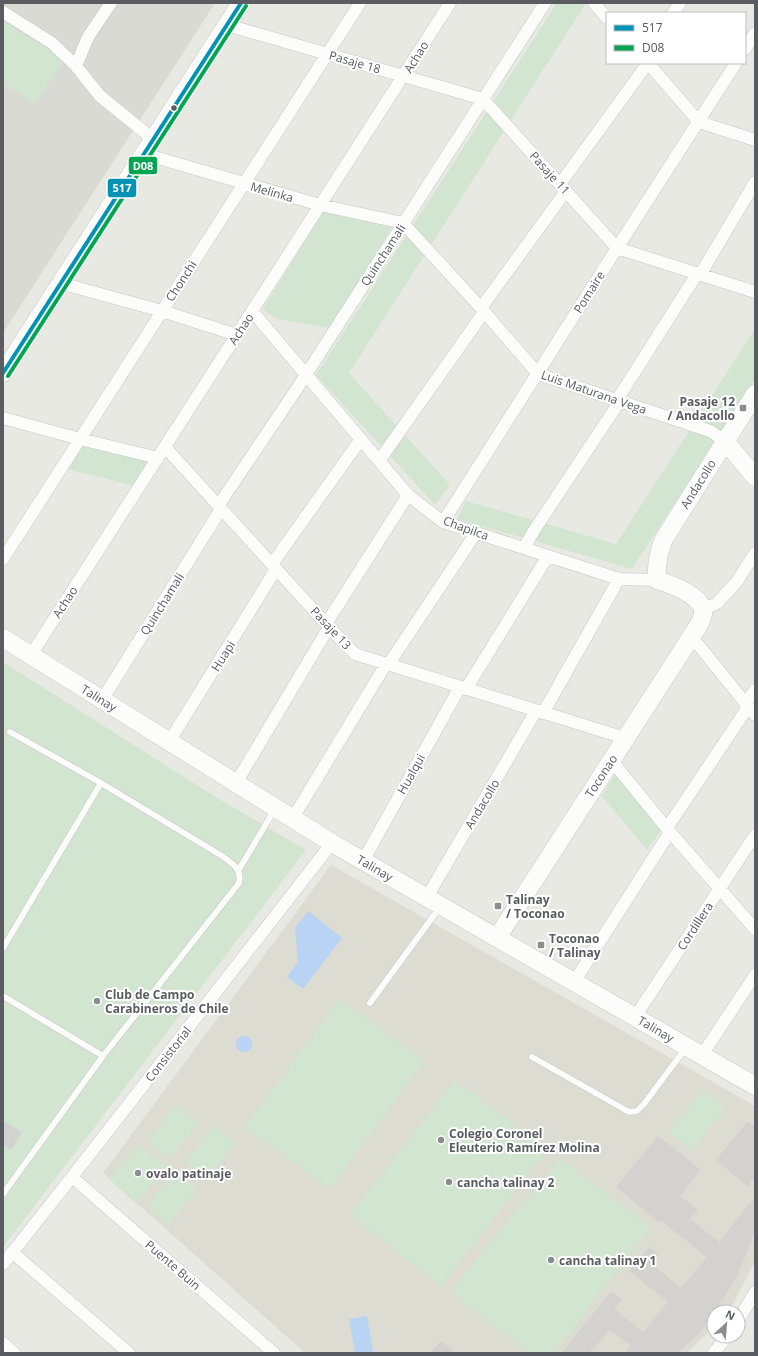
<svg xmlns="http://www.w3.org/2000/svg" width="758" height="1356" viewBox="0 0 758 1356" font-family="'Open Sans',sans-serif">
<style>
.industrial{fill:#dadad5}
.education{fill:#dcdcd3}
.green{fill:#d1e5d1}
.water{fill:#b8d3f3}
.building{fill:#d3d2cf}
.lines{fill:none;stroke-linecap:round;stroke-linejoin:round}
.lane-casing{stroke:#c6c6c4;stroke-width:7}
.street-casing{stroke:#c6c6c4;stroke-width:13}
.secondary-casing{stroke:#c6c6c5;stroke-width:19}
.lane{stroke:#fcfcfb;stroke-width:6}
.street{stroke:#fcfcfb;stroke-width:12}
.secondary{stroke:#fcfcfb;stroke-width:18}
.bus-1-casing{stroke:#fff;stroke-width:7}
.bus-2-casing{stroke:#fff;stroke-width:7}
.bus-1{stroke:#0093b3;stroke-width:4}
.bus-2{stroke:#00a651;stroke-width:4}
.bus-dot{fill:#5a5c61;stroke:#fff;stroke-width:1.5}
.poi-dot{fill:#8c8d8f;stroke:#fff;stroke-width:1.5}
.labels{text-anchor:middle;dominant-baseline:central;stroke-width:4;stroke-linejoin:round;paint-order:stroke}
.street-label{font-size:12px;fill:#5a5c61;stroke:#fff}
.poi-label{font-size:12px;font-weight:bold;fill:#5a5c61;stroke:#fff;text-anchor:start}
.line-badge{stroke:#fff;stroke-width:1.5}
.badge-label{font-size:11px;text-anchor:middle;font-weight:bold;fill:#fff}
</style>
<rect width="100%" height="100%" fill="#e9e9e4"/>
<path class="industrial" d="M3 3H215L3 333Z"/>
<path class="education" d="M331 865 755 1106V1261L729 1312H714V1327L687 1353H305L103 1173Z"/>
<path class="green" d="M557 3H586L349 373 450 485 435 505 316 375Z
M3 21 64 60 35 104 3 84Z
M323 211 392 227 330 328 276 319 263 309Z
M755 329V379L632 569 457 519 466 501 616 544Z
M82 444 151 460 134 486 68 469Z
M3 662 219 799 306 850 3 1247Z
M616 773 662 829 647 850 602 796Z
M339 999 424 1061 330 1189 245 1127Z
M455 1080 548 1149 441 1286 350 1215Z
M704 1090 726 1109 691 1150 669 1131Z
M176 1105 199 1123 170 1159 148 1141Z
M213 1126 235 1143 207 1179 185 1162Z
M139 1144 166 1166 136 1204 109 1179Z
M560 1158 650 1227 554 1353H530L450 1292Z
M175 1171 198 1189 169 1224 147 1207Z"/>
<path class="water" d="M308 911 342 938 303 989 287 977 298 962 295 928Z
M236 1044a8 8 0 1 1 16 0a8 8 0 1 1-16 0Z
M367 1316 373 1352 355 1353 349 1319Z"/>
<path class="building" d="M3 1121 22 1132 11 1150 3 1145Z
M748 1121 755 1127V1180L751 1179 749 1188 716 1160Z
M658 1136 701 1170 680 1196 698 1210 690 1219 719 1242 755 1197V1229L746 1255 736 1279 718 1307 699 1334 677 1353H625L631 1346 610 1330 589 1353H562L611 1291 622 1300 614 1309 643 1332 668 1302 629 1271 649 1247 659 1255 652 1264 681 1288 707 1257 660 1220 659 1222 616 1187Z
M441 1341 455 1353H430Z"/>
<g class="lines">
<g class="lane-casing">
<path id="lane" d="M238 871 275 809
M3 948 101 783
M3 996 103 1056
M370 1003 440 907
M532 1057 629 1112 637 1111 644 1104 682 1053 684 1048
M3 1194 103 1056 239 883C242 869 233 864 222 856L101 783 10 732"/>
</g>
<g class="street-casing">
<path id="street" d="M594 3 607 18
M3 12 52 43 76 66 100 96 153 139
M673 13 680 3
M227 25 483 99 617 248 755 292
M745 49 755 33
M648 63 699 122 755 140
M76 66 88 37 111 3
M144 154 320 205 403 223 481 308 538 374 710 431 725 441
M560 184 648 63
M700 275 755 182
M60 283 162 311 237 335
M481 308 566 191
M252 311 408 495 443 522 619 579 657 580
M617 400 697 274
M3 418 80 439 158 458
M165 447 329 627 355 654 625 738
M379 461 484 312
M218 506 298 387 545 3
M443 522 617 248 736 63
M524 548 535 529 620 401
M3 559 360 3
M272 564 361 439
M703 610 717 603 736 583 755 553
M326 624 408 495
M692 637 755 715
M31 655 450 3
M388 665 476 533
M466 689 548 556
M102 700 221 509
M745 704 755 690
M543 713 619 579
M169 742 276 569
M611 760 670 832 755 929
M236 783 329 627
M293 818 386 664
M667 828 748 707
M363 861 460 687
M427 897 536 711
M574 982 670 832
M635 1017 755 835
M702 1055 755 975
M72 1177 274 1353
M12 1252 129 1353
M3 1264 72 1177 332 843
M738 1321 755 1292
M3 1343 14 1353
M714 1353 727 1336"/>
</g>
<g class="secondary-casing">
<path id="secondary" d="M3 373 241 3
M725 441 755 477
M3 638 332 843 755 1086
M497 938 700 623C701 620 703 617 703 614 705 596 670 584 657 580 656 565 658 553 664 539L755 394"/>
</g>
<use href="#lane" class="lane"/>
<use href="#street" class="street"/>
<use href="#secondary" class="secondary"/>
<g class="bus-1-casing">
<path id="bus-1" d="M3 373 241 3"/>
</g>
<g class="bus-2-casing">
<path id="bus-2" d="M8 376 246 6"/>
</g>
<use href="#bus-1" class="bus-1"/>
<use href="#bus-2" class="bus-2"/>
</g>
<circle class="bus-dot" cx="174" cy="108" r="3.5"/>
<g class="poi-dot">
<rect x="739" y="404" width="8" height="8" rx="2"/>
<rect x="494" y="902" width="8" height="8" rx="2"/>
<rect x="537" y="941" width="8" height="8" rx="2"/>
<circle cx="97" cy="1001" r="4"/>
<circle cx="441" cy="1140" r="4"/>
<circle cx="138" cy="1173" r="4"/>
<circle cx="449" cy="1182" r="4"/>
<circle cx="551" cy="1260" r="4"/>
</g>
<g class="labels">
<g class="street-label">
<text transform="translate(416 57) rotate(-58)">Achao</text>
<text transform="translate(355 62) rotate(16)">Pasaje 18</text>
<text transform="translate(550 173) rotate(48)">Pasaje 11</text>
<text transform="translate(272 192) rotate(16)">Melinka</text>
<text transform="translate(383 255) rotate(-57)">Quinchamali</text>
<text transform="translate(181 281) rotate(-57)">Chonchi</text>
<text transform="translate(589 292) rotate(-58)">Pomaire</text>
<text transform="translate(241 329) rotate(-57)">Achao</text>
<text transform="translate(594 392) rotate(19)">Luis Maturana Vega</text>
<text transform="translate(698 484) rotate(-58)">Andacollo</text>
<text transform="translate(466 528) rotate(20)">Chapilca</text>
<text transform="translate(65 602) rotate(-57)">Achao</text>
<text transform="translate(162 604) rotate(-58)">Quinchamali</text>
<text transform="translate(331 628) rotate(47)">Pasaje 13</text>
<text transform="translate(223 656) rotate(-58)">Huapi</text>
<text transform="translate(99 698) rotate(32)">Talinay</text>
<text transform="translate(411 774) rotate(-61)">Hualqui</text>
<text transform="translate(601 776) rotate(-57)">Toconao</text>
<text transform="translate(482 804) rotate(-59)">Andacollo</text>
<text transform="translate(375 868) rotate(30)">Talinay</text>
<text transform="translate(695 926) rotate(-57)">Cordillera</text>
<text transform="translate(656 1029) rotate(30)">Talinay</text>
<text transform="translate(168 1054) rotate(-52)">Consistorial</text>
<text transform="translate(173 1265) rotate(41)">Puente Buin</text>
</g>
<g class="poi-label">
<text x="735" y="401" text-anchor="end">Pasaje 12<tspan x="735" dy="14">/ Andacollo</tspan></text>
<text x="506" y="899">Talinay<tspan x="506" dy="14">/ Toconao</tspan></text>
<text x="549" y="938">Toconao<tspan x="549" dy="14">/ Talinay</tspan></text>
<text x="105" y="994">Club de Campo<tspan x="105" dy="14">Carabineros de Chile</tspan></text>
<text x="449" y="1133">Colegio Coronel<tspan x="449" dy="14">Eleuterio Ramírez Molina</tspan></text>
<text x="146" y="1173">ovalo patinaje</text>
<text x="457" y="1182">cancha talinay 2</text>
<text x="559" y="1260">cancha talinay 1</text>
</g>
</g>
<g class="line-badge">
<rect x="128" y="156" width="30" height="19" rx="4" fill="#00a651"/>
<rect x="107" y="178" width="30" height="20" rx="4" fill="#0093b3"/>
</g>
<g class="badge-label">
<text x="143" y="170">D08</text>
<text x="122" y="192">517</text>
</g>
<rect width="758" height="1356" fill="none" stroke="#5a5c61" stroke-width="8"/>
<rect x="606" y="12" width="140" height="52" fill="#ffffff" stroke="#bdbec0"/>
<rect x="614" y="25" width="20" height="6" fill="#0093b3" stroke="#bdbec0"/>
<text x="642" y="32" font-size="12" fill="#5a5c61">517</text>
<rect x="614" y="45" width="20" height="6" fill="#00a651" stroke="#bdbec0"/>
<text x="642" y="52" font-size="12" fill="#5a5c61">D08</text>
<g transform="translate(726 1324) rotate(26)"><circle r="19" fill="#ffffff" stroke="#bdbec0"/>
<path d="M0-3L7 15L0 10L-7 15Z" fill="#8c8d8f"/>
<text y="-6" font-size="11" font-weight="bold" text-anchor="middle" fill="#5a5c61">N</text>
</g>
</svg>
